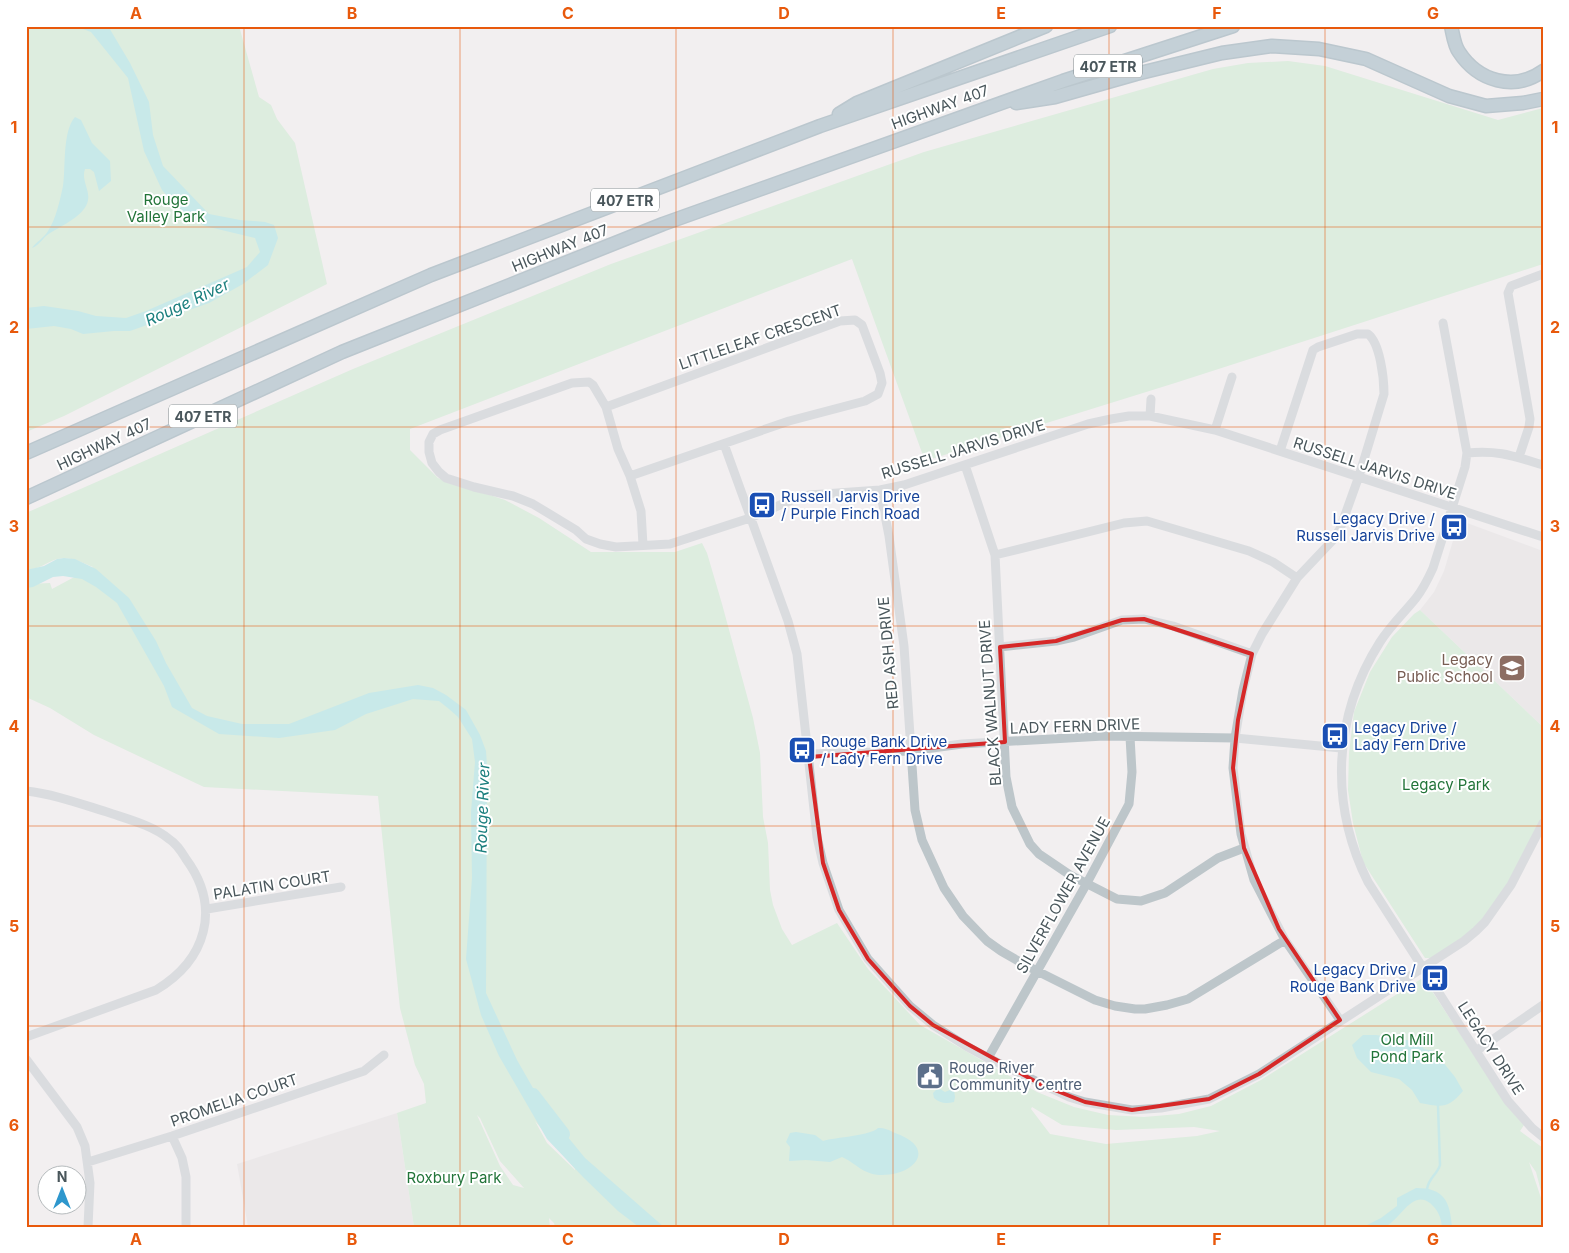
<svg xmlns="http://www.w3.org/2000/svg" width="1569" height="1253" viewBox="0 0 1569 1253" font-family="Inter,sans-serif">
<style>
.education{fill:#e2e1e1}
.green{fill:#c3eac9;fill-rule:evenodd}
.water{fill:#95e2e1}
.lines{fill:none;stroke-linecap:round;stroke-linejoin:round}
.stream{stroke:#95e2e1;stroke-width:2.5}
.river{stroke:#95e2e1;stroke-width:14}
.highway-casing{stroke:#7897a4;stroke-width:15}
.minor{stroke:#bdc6ca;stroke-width:9}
.highway{stroke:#8dacb8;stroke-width:12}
.marked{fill:none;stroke:#d62828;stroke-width:4;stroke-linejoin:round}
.grid{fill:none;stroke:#e8590c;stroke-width:1;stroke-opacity:0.55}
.labels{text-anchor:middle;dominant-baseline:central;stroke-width:4;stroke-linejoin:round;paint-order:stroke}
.shield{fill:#fff;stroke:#80898c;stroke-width:1}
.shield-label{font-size:14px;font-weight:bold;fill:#49565b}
.street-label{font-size:15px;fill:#49565b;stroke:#fff}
.park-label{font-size:15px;fill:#227439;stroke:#fff}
.transit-label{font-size:15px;fill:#164399;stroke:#fff;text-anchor:start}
.education-label{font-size:15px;fill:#785e54;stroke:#fff;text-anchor:end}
.service-label{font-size:15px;fill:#4e5e75;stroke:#fff;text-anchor:start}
.water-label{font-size:16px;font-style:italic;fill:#1b7f7e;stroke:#fff}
.neatline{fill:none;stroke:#e8590c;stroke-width:2}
.grid-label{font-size:16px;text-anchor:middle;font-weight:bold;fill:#e8590c}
</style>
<rect width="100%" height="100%" fill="#f2eff0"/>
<path class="education" d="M1459 520 1543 551V727L1420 610 1434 592 1444 571Z
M397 1113 414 1227H248L237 1164Z"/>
<path class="green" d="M26 26H239L259 97 271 105 277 119 295 143 327 284 64 416 26 432Z
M1288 61 1325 66 1498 120 1543 108V264L1175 383 925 461 852 259 410 429V450L438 478 505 500 539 518 591 552H675L702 543 707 553 722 604 753 718 760 753 763 817 768 843 770 890 773 905 782 929 792 945 837 923 868 969 920 1025 1037 1092 1074 1107 1108 1115 1144 1117 1179 1114 1211 1106 1261 1080 1421 979 1426 982 1508 1107 1524 1125 1520 1131 1543 1148V1199L1536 1172 1529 1162 1543 1204V1227H555L554 1223 549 1218 550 1227H414L397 1113 426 1103 424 1084 415 1065 400 1008 378 796 204 787 94 735 50 708 26 697V588H28L30 584 50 583 52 589 93 567C81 562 70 556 57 559 45 563 40 569 26 570V513L353 369 611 264 924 152 1213 69 1248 63ZM1032 1107 1062 1125 1116 1130 1194 1127 1220 1131 1197 1136 1106 1144 1050 1134 1031 1109ZM477 1115 480 1118 500 1161 524 1188 513 1185 500 1166ZM535 1121 575 1169V1170L547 1143Z
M1420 610 1543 727V816L1509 884 1484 920 1466 935 1432 958H1425L1363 862 1353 823 1348 790 1349 753 1354 712 1370 672 1392 637 1414 614Z"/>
<path class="water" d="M75 26H108L130 63 149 102 153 135 163 166 209 214 240 220 265 222 274 225 278 238 268 265 243 284 209 303 130 331H114L83 334 71 329 54 326 26 329V308L44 306 78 311 96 316 126 318 146 311 247 267 260 252 255 238 205 226 183 214 162 190 144 151 128 78 91 32Z
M75 117 81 120 92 143 110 161 111 181 99 191 94 172 90 169H85C81 180 90 190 88 200 86 215 61 226 50 233 43 237 40 245 32 248 36 242 44 238 48 231 56 219 60 200 63 186 66 168 62 132 75 117Z
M64 558 75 559 96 569 129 598 156 641 166 663 192 708 207 716 242 724H289L369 693 418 685 433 688 446 695 466 710 480 735 486 751 487 766 486 993 517 1060 545 1109 585 1158 664 1227H639L618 1211 583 1177 547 1139 499 1056 481 1015 466 959 472 878 471 812 475 762 472 739 458 717 449 709 439 701 413 699 366 714 335 730 279 738 219 734 172 707 164 686 117 603 96 587 82 579 63 576 53 577 33 587 26 588V570L44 566 57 559Z
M1363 1035H1376L1419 1042 1424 1049 1434 1051 1455 1077 1463 1091C1448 1109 1442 1107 1420 1103L1412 1090 1399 1079 1371 1072 1357 1058 1352 1045Z
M940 1089 945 1092 950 1090H954L955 1097 954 1102C945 1104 940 1103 934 1098L933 1093 936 1090Z
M878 1128C885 1128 889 1130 895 1133 938 1148 915 1176 880 1175 862 1174 856 1163 842 1157L830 1162 806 1160 789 1161 790 1147 786 1142 790 1133 796 1132 815 1135 823 1141C836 1137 870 1136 878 1128Z
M1416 1188C1444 1188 1450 1201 1452 1227H1442C1441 1217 1438 1210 1430 1203 1412 1189 1400 1220 1386 1226 1381 1229 1370 1227 1363 1227L1381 1218 1397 1206V1198Z"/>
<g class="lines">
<path class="stream" d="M1427 1189C1429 1177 1437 1175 1440 1165L1438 1105"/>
<path class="river" d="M533 1095 563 1134"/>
<g class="highway-casing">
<path id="highway" d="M1451 26C1453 34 1454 45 1459 52 1478 81 1514 92 1543 71
M1016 103 1055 97 1136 74 1222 53 1272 46 1319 49 1366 59 1449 96 1486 106 1523 103 1543 99
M839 114 857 103 1046 26
M26 453 431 275 820 126 1110 26
M26 498 342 352 663 224 1063 81 1233 26"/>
</g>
<path class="minor" d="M1443 323 1467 453 1465 467 1433 568C1428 579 1423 589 1416 598 1404 613 1390 626 1380 642 1333 716 1329 804 1368 882L1508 1101 1532 1128 1543 1137
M606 407 840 321 855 320 862 325 880 373 882 383 878 394 865 401 789 421 630 476
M1150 416 1151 399
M1215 430 1232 377
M724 444 788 621 797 654 817 837 823 863 839 910 868 959 910 1006 933 1025 966 1046 988 1058 1069 1097 1085 1102 1132 1110 1161 1108 1209 1099 1259 1074 1464 941 1476 931 1485 922 1511 885 1543 823
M1280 451 1313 350 1318 347 1357 334H1368C1380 343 1384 378 1384 394L1359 476 1340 529 1332 541 1297 578 1262 634 1252 654 1243 690 1235 738 1233 768 1241 834 1254 880 1285 940 1340 1020
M1467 453C1499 450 1513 456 1543 465
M1519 457 1529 427 1530 419 1508 293 1511 286 1543 274
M965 465 995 555 1006 777 1012 807 1030 844 1039 854 1070 875 1117 899 1141 901 1165 893 1218 858 1244 848
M880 490 889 536 904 646 915 810 922 840 944 888 963 916 987 941 1001 951 1027 966 1095 1000 1115 1006 1135 1009H1145L1167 1005 1188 999 1285 940
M643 545 641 511 630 476 618 449 606 407 593 385 589 382 572 383 440 430 433 434 429 442V452L432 463 439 472 446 478 474 487 513 496 533 504 576 530 586 539 600 544 616 547 670 544 750 518 794 499 809 495 880 490 904 485 1088 424 1111 419 1129 416H1150L1215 430 1543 537
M995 555 1124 523 1147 521 1249 551 1273 562 1297 578
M1000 647 1056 641 1074 637 1122 620 1144 619 1173 626 1252 654
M809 754 910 751 962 744 1104 736 1235 738 1341 748
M26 791C54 794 81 804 107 812 127 819 152 825 169 839 177 844 181 851 186 859 222 908 206 960 156 990L26 1037
M207 909 341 887
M1476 1051 1543 1005
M988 1058 1087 883 1129 804 1132 772 1130 737
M26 1059 77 1127 85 1146 90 1183 88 1227
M172 1136 182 1158 186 1177V1227
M88 1162 172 1136 364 1071 384 1055"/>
<use href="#highway" class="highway"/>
</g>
<path d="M0 0H1569V1253H0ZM1144 619 1252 654 1238 720 1233 768 1244 848 1279 929 1340 1020 1259 1074 1209 1099 1132 1110 1085 1102 1042 1085 933 1025 910 1006 868 959 839 910 823 863 809 757 1005 742 1000 647 1056 641 1122 620Z" fill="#f2eff0" fill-opacity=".55" fill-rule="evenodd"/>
<path class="marked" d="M1144 619 1252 654 1238 720 1233 768 1244 848 1279 929 1340 1020 1259 1074 1209 1099 1132 1110 1085 1102 1042 1085 933 1025 910 1006 868 959 839 910 823 863 809 757 1005 742 1000 647 1056 641 1122 620Z"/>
<path class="grid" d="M244 26V1227M460 26V1227M676 26V1227M893 26V1227M1109 26V1227M1325 26V1227M26 227H1543M26 427H1543M26 626H1543M26 826H1543M26 1026H1543"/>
<defs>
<g id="bus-square" transform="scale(1.4375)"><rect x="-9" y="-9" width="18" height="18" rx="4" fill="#1a4fb4" stroke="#fff"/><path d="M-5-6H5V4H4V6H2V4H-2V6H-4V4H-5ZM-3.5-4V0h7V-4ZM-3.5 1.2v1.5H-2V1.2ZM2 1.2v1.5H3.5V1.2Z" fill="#fff"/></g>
<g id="school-square" transform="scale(1.4375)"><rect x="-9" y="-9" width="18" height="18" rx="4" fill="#8d6e63" stroke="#fff"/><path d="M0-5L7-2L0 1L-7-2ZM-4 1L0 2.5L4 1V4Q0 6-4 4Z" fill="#fff"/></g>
<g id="civic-square" transform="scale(1.4375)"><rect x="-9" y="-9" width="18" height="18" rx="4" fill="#5c6f8a" stroke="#fff"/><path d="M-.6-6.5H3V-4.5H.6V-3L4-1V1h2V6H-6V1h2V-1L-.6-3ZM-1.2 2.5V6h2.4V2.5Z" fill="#fff"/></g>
</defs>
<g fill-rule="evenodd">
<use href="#bus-square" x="762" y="505"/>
<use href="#bus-square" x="1454" y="527"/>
<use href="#school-square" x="1512" y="668"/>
<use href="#bus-square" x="1335" y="736"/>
<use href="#bus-square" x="802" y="750"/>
<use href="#bus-square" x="1435" y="978"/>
<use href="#civic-square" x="930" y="1076"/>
</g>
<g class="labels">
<g class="shield">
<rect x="1074" y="54.5" width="68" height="23" rx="4"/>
<rect x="591" y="188.5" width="68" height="23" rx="4"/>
<rect x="169" y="404.5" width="68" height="23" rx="4"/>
</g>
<g class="shield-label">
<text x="1108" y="66">407 ETR</text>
<text x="625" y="200">407 ETR</text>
<text x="203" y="416">407 ETR</text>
</g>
<g class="street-label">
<text transform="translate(940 107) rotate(-20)">HIGHWAY 407</text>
<text transform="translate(560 248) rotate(-22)">HIGHWAY 407</text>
<text transform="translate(760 337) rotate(-19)">LITTLELEAF CRESCENT</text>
<text transform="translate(104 444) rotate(-25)">HIGHWAY 407</text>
<text transform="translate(963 449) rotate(-17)">RUSSELL JARVIS DRIVE</text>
<text transform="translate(1375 468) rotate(18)">RUSSELL JARVIS DRIVE</text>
<text transform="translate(888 653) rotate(-95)">RED ASH DRIVE</text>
<text transform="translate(990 703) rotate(-94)">BLACK WALNUT DRIVE</text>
<text transform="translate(1075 726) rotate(-2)">LADY FERN DRIVE</text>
<text transform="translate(272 885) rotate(-9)">PALATIN COURT</text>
<text transform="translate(1063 895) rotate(-61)">SILVERFLOWER AVENUE</text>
<text transform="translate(1491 1048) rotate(57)">LEGACY DRIVE</text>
<text transform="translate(234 1100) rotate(-19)">PROMELIA COURT</text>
</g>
<g class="park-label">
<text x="166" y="199">Rouge<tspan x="166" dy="17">Valley Park</tspan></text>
<text x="1446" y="784">Legacy Park</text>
<text x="1407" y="1039">Old Mill<tspan x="1407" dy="17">Pond Park</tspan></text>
<text x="454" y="1177">Roxbury Park</text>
</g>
<g class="transit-label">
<text x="781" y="496">Russell Jarvis Drive<tspan x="781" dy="17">/ Purple Finch Road</tspan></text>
<text x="1435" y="518" text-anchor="end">Legacy Drive /<tspan x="1435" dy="17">Russell Jarvis Drive</tspan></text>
<text x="1354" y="727">Legacy Drive /<tspan x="1354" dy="17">Lady Fern Drive</tspan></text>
<text x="821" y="741">Rouge Bank Drive<tspan x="821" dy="17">/ Lady Fern Drive</tspan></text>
<text x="1416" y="969" text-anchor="end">Legacy Drive /<tspan x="1416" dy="17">Rouge Bank Drive</tspan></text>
</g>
<g class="education-label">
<text x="1493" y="659">Legacy<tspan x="1493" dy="17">Public School</tspan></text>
</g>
<g class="service-label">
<text x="949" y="1067">Rouge River<tspan x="949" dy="17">Community Centre</tspan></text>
</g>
<g class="water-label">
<text transform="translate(187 302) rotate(-25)">Rouge River</text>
<text transform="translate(482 808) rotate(-88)">Rouge River</text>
</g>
</g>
<rect width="1569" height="1253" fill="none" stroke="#ffffff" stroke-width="55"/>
<g transform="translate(62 1190)"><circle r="24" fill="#ffffff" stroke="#b6bbbd"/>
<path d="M0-4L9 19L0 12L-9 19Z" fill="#2e97cd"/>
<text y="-8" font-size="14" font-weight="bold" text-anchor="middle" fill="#49565b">N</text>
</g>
<rect x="28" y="28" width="1514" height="1198" class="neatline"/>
<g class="grid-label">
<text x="136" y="19">A</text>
<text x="352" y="19">B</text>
<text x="568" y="19">C</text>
<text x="784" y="19">D</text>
<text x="1001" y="19">E</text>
<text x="1217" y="19">F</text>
<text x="1433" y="19">G</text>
<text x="14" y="133">1</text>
<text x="1555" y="133">1</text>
<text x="14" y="333">2</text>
<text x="1555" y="333">2</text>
<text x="14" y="532">3</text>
<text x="1555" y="532">3</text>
<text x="14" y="732">4</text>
<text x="1555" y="732">4</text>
<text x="14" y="932">5</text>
<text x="1555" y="932">5</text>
<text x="14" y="1131">6</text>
<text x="1555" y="1131">6</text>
<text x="136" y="1245">A</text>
<text x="352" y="1245">B</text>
<text x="568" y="1245">C</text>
<text x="784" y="1245">D</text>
<text x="1001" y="1245">E</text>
<text x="1217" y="1245">F</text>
<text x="1433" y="1245">G</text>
</g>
</svg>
